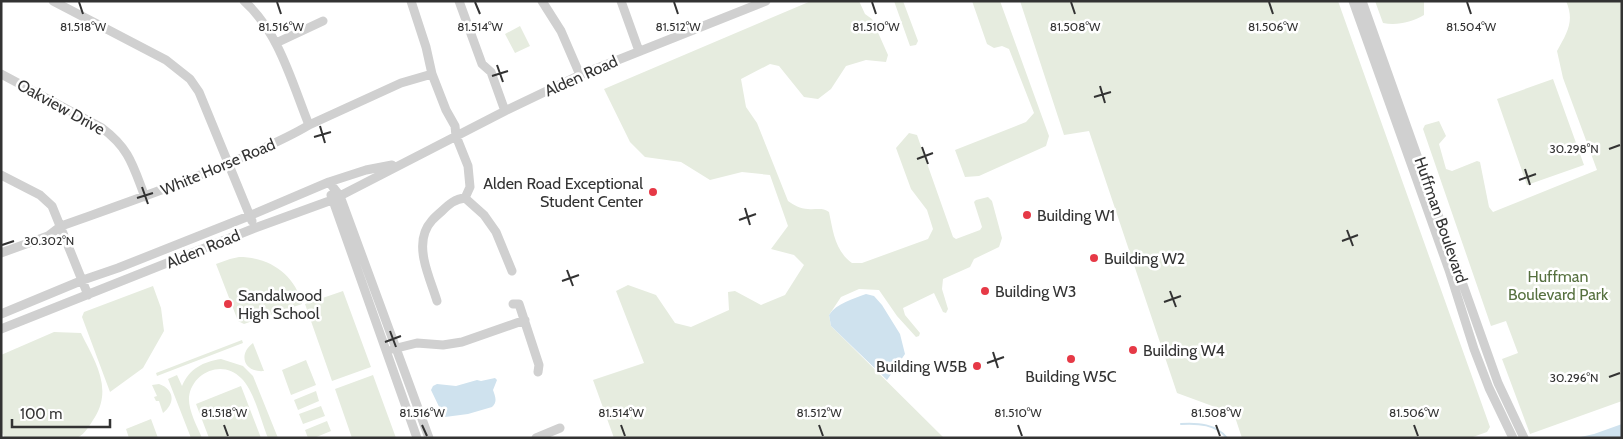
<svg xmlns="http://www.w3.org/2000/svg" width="1623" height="439" viewBox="0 0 1623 439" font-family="Cabin,sans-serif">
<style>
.green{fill:#e6ecdf}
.water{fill:#cfe2ee}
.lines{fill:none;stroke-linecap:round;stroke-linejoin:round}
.stream{stroke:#cfe2ee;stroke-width:2}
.minor{stroke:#d0d0d0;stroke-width:9}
.ticks{fill:none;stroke:#333;stroke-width:2}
.poi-dot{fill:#e63946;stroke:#fff;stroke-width:2}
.labels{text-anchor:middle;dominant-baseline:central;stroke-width:5;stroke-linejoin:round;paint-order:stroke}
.street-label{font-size:16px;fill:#333;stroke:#fff}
.poi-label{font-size:16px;fill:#333;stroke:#fff;text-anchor:start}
.park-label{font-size:16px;fill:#56703f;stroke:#fff}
.ticks-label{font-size:12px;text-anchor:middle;fill:#333;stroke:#fff;stroke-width:5;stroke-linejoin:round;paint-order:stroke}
</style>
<rect width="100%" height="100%" fill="#fff"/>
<path class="green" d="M811 1H859L865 14 872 19 888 55 886 62 866 60 846 66 831 89 818 99 804 97 779 66 770 64 741 79 746 107 757 123 788 201C794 205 800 209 808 209 816 210 822 207 829 212 833 231 835 251 852 263H862L928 239 933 229 927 210 911 189 896 148 909 133 917 135 953 237 956 239 980 230 982 227 974 202 976 200 988 197 992 201 1002 238 999 247 974 259 970 267 943 279 942 289 948 309 946 313 943 312 934 293 903 308 905 315 920 333 919 336 916 337 897 316 879 290 859 289 841 297 829 315 831 326 944 438H614L593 380 644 363 616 291 628 285 656 295 675 323 691 327 729 310 728 292 735 291 761 305 785 295 804 265 794 255 771 249 788 226 770 175 742 172 710 180 681 162 645 157 630 142 604 89Z
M894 1H903L918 41 916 45 910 46Z
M972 1H1000L1049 136 1046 146 979 176 965 177 955 150 1026 122 1034 113 1009 49 1002 46 994 48 987 44Z
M1020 1H1338L1490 427 1487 432 1470 438H1242L1234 414 1177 393 1089 131 1064 135Z
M1375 1H1424V15C1412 22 1397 26 1383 23Z
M1566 1H1622V401L1530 434 1502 359 1518 353 1506 321 1491 326 1423 129 1425 125 1439 121 1446 136 1439 144 1446 169 1452 171 1477 161 1480 162 1489 207 1493 212 1597 170 1563 78 1557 51C1567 33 1575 21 1566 1Z
M520 26 530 46 515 53 505 34Z
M1553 79 1584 165 1527 185 1497 99Z
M239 257C269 257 295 274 302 304L244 324 238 321 216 264 230 259Z
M153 286 161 308 164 331 143 368 110 392 82 317 84 312Z
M343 291 371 367 332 381 305 304Z
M54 332 81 333C94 360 113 387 95 417 89 426 86 433 77 438H5L1 431V355Z
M242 340 243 343 157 376 156 373Z
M253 343 264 371C245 373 237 355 253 343Z
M221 359 243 366 253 376 278 438H268C261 421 254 390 241 378 223 359 192 372 189 397 188 410 197 426 202 438H191L168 379 177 375 182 386C190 368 203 362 221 359Z
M306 360 316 385 291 395 282 370Z
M373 375 396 438H352L335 389Z
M159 384C174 389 176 403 163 413L159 401H156L154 397 157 396 152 385Z
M241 386 261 438H209L196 404Z
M316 391 319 401 298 410 294 400Z
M321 406 325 416 303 424 299 414Z
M151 419 158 438H129L126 429Z
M327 421 331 431 314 438H308L305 430Z"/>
<path class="water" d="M866 294 874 296 882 305 900 334 905 354 887 380 831 326 829 315C837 303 853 299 866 294Z
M495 378 497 380 493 390C495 396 498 402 492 407L468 414 445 417 443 415 431 390 433 386 437 384 456 386 477 380 481 381Z
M1622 424V438H1576L1594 434Z"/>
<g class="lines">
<path class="stream" d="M1181 424C1198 423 1216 424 1227 438"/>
<path class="minor" d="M53 1 166 60 190 79 199 92 252 221
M244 1C279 32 292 83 309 125
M411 1 426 47 432 74 446 110 455 126 456 136 468 166 470 187 465 198
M459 1 482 64 491 72 505 111
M542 1 561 31 580 75
M621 1 639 51
M1353 1 1449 270 1474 349 1489 388 1513 438
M1362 1 1498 383 1524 438
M276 43 323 21
M1 74 102 128C130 149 133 166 145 197
M1 175 40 195 52 206 88 295
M329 182 340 196 429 438
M331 195 417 438
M465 198 484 215 496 232 512 271
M1 253 48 236 61 226C120 205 179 185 237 160 261 149 286 139 309 125L401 83 432 74
M437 301C431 281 417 253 425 232 428 223 435 217 442 211 449 204 455 199 465 198
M513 304H519L539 365 538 372
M1 314 83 280 118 268 249 216 329 182 366 170 392 165
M1 329 255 228 332 200 505 111 580 75 766 1
M393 349 417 343 443 345 462 342 525 320
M536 438 560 428"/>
</g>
<path class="ticks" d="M79 2 83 14M277 2 281 14M475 2 480 14M674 2 678 14M872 2 876 14M1071 2 1075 14M1269 2 1273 14M1467 2 1471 14M497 65 503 82M492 76 508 71M1100 86 1105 103M1094 97 1111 92M320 126 325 143M314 137 331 132M922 147 928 164M1609 149 1620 145M917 159 933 153M1525 169 1530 185M1519 180 1536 174M142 187 148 204M137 198 153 193M745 208 750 225M739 220 756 214M1347 230 1353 246M1342 241 1358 235M2 245 14 241M567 270 573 286M562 281 579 275M1170 291 1176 307M1164 302 1181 296M390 331 396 347M385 342 401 336M993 352 998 368M987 363 1004 357M1609 377 1620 373M224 425 228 436M422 425 427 436M621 425 625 436M819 425 823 436M1018 425 1022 436M1216 425 1220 436M1414 425 1418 436"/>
<g class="poi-dot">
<circle cx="653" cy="192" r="5"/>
<circle cx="1027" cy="215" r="5"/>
<circle cx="1094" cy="258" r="5"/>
<circle cx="985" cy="291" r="5"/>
<circle cx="228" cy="304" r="5"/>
<circle cx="1133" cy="350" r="5"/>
<circle cx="1071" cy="359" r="5"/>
<circle cx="977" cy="366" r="5"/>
</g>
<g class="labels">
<g class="street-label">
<text transform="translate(581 76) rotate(-24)">Alden Road</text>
<text transform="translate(61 107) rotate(29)">Oakview Drive</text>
<text transform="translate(218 167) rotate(-23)">White Horse Road</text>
<text transform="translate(1441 220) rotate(71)">Huffman Boulevard</text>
<text transform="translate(203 249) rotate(-22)">Alden Road</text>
</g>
<g class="poi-label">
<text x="643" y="183" text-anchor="end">Alden Road Exceptional<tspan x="643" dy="18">Student Center</tspan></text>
<text x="1037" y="215">Building W1</text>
<text x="1104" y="258">Building W2</text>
<text x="995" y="291">Building W3</text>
<text x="238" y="295">Sandalwood<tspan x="238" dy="18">High School</tspan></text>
<text x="1143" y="350">Building W4</text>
<text x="967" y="366" text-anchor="end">Building W5B</text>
<text x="1071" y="376" text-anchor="middle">Building W5C</text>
</g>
<g class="park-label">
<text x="1558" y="276">Huffman<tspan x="1558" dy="18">Boulevard Park</tspan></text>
</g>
</g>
<g class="ticks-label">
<text x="83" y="31">81.518°W</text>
<text x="281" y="31">81.516°W</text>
<text x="480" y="31">81.514°W</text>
<text x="678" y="31">81.512°W</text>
<text x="876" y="31">81.510°W</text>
<text x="1273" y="31">81.506°W</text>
<text x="1075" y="31">81.508°W</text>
<text x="1471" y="31">81.504°W</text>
<text x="1574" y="153">30.298°N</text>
<text x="49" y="245">30.302°N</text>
<text x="1574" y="382">30.296°N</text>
<text x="224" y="417">81.518°W</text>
<text x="422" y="417">81.516°W</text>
<text x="621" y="417">81.514°W</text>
<text x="819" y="417">81.512°W</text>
<text x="1018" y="417">81.510°W</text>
<text x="1216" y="417">81.508°W</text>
<text x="1414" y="417">81.506°W</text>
</g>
<rect width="1623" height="439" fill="none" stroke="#333333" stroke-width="5"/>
<path d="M12 419v8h98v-8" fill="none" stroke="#333333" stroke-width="2.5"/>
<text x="20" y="419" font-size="15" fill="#333333" stroke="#ffffff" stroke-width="4" paint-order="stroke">100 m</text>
</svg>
